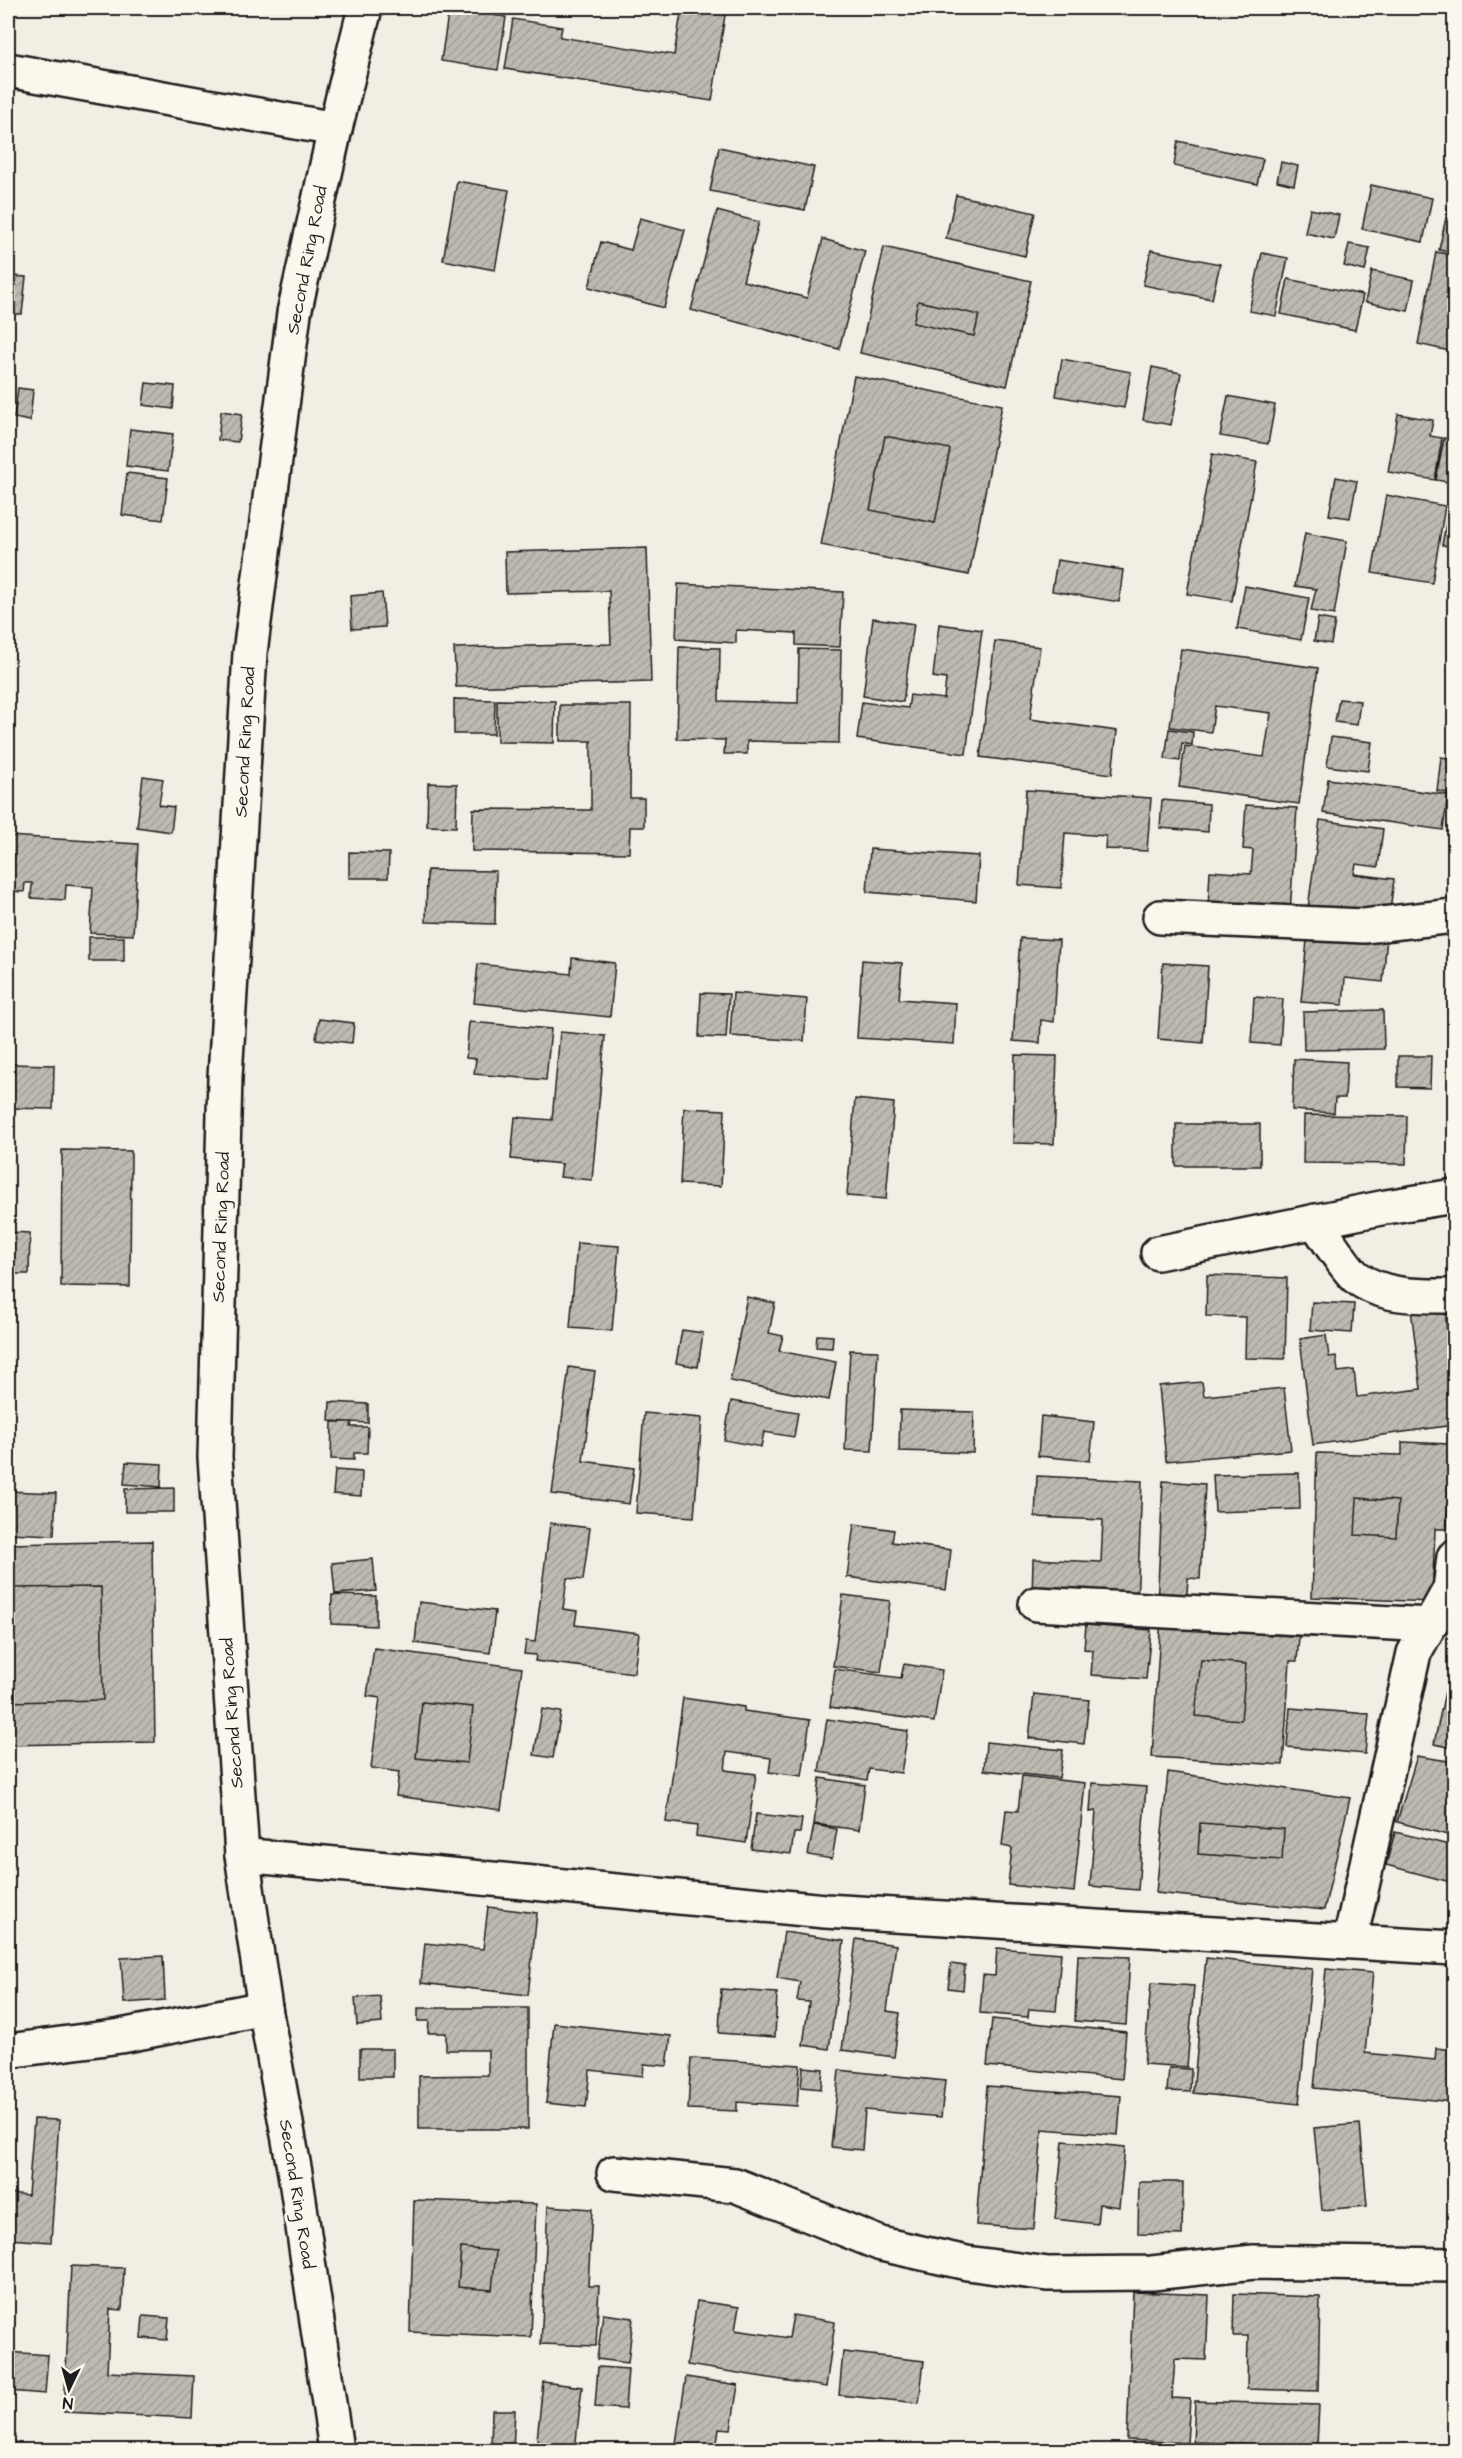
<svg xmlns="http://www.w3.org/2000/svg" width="1462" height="2458" viewBox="0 0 1462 2458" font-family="'Architects Daughter',sans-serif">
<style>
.building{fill:url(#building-hatch);stroke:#1c1c1c;stroke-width:1.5;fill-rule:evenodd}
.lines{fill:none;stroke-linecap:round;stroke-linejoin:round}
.street-casing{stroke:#1c1c1c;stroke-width:38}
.secondary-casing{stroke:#1c1c1c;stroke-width:38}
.street{stroke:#fbf7ec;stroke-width:33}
.secondary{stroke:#fbf7ec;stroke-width:33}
.labels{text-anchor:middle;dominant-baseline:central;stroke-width:6;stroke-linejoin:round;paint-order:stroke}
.street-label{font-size:18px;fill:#1c1c1c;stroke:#fbf7ec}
</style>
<defs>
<pattern id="building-hatch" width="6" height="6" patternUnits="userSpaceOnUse" patternTransform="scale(1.5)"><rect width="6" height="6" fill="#bdbab1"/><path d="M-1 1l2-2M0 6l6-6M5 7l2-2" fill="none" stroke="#a29f98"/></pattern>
</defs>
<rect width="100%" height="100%" fill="#f2eee4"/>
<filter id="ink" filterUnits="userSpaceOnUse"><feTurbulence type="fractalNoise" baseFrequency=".0167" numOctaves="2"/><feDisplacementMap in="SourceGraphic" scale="12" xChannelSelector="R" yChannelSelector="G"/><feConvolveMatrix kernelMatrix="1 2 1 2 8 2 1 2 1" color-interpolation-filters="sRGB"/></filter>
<g filter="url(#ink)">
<path class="building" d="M449 8 506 17 498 70 441 61Z
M682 8H726L712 101 505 69 513 19 562 27 560 37 674 55Z
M1178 141 1263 159 1257 184 1174 166Z
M719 147 814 167 805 210 710 191Z
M1281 162 1298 166 1294 185 1277 181Z
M457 181 509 190 495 270 443 260Z
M1371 185 1432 198 1423 242 1362 229Z
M1452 190H1454V253L1439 250Z
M956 195 1035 213 1025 256 946 238Z
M1310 209 1339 215 1334 239 1305 233Z
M717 211 759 222 743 281 807 298 823 239 865 251 839 349 691 310Z
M640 218 685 230 664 308 589 287 601 242 631 250Z
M1349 244 1370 248 1365 271 1344 266Z
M8 247 15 248 12 276 26 277 22 314H8Z
M884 247 1031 281 1007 386 860 353ZM918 301 979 315 974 336 913 323Z
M1151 250 1220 264 1212 299 1143 285Z
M1436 252 1454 255V352L1418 344Z
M1262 253 1288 258 1276 316 1249 311Z
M1372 271 1414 280 1408 311 1365 302Z
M1288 279 1363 295 1355 330 1281 314Z
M918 301 979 315 974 336 913 323Z
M1062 359 1131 372 1124 408 1056 396Z
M1152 367 1181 373 1171 425 1143 420Z
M854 376 1002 405 969 575 821 545ZM885 436 950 449 935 523 870 510Z
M146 383 175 386 173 409 143 405Z
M18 388 33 390 30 421 14 418Z
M1228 396 1275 405 1268 444 1220 436Z
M221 411 242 414 238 442 218 440Z
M1398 414 1433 420 1430 436 1442 438 1435 480 1388 472Z
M130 429 173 434 168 471 126 466Z
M885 436 950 449 935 523 870 510Z
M1444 438 1454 440V483L1436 480Z
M1212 454 1257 462 1232 601 1187 594Z
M127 473 168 478 163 520 122 515Z
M1336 477 1357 481 1350 518 1329 515Z
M1386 495 1445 506 1432 583 1372 573Z
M1447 518 1454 519V547L1442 545Z
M1305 533 1347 541 1334 615 1311 611 1316 589 1295 586Z
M647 548 651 682 456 687 454 648 611 644 609 591 506 593 505 552Z
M1057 560 1123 570 1119 602 1052 591Z
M678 584 843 592 840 647 796 645V633L736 630V643L676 639Z
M1245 586 1309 598 1301 640 1237 629Z
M382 593 385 627 352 629 350 596Z
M873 618 914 624 903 702 863 696Z
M1318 618 1335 621 1331 644 1314 641Z
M939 624 982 630 966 754 857 739 862 702 908 708 910 695 944 699 946 679 933 677Z
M995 641 1040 647 1030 719 1117 731 1112 774 980 757Z
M679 647 720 648 719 701 798 703 799 649 841 650 839 743 747 741V754H724L725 740 677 739Z
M1181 649 1318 668 1299 804 1179 787 1185 746 1264 757 1271 713 1215 706 1211 732 1170 727Z
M454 699 495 700 494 734H454Z
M1339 699 1360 701 1357 725 1335 722Z
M497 700 555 701 554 743 497 742Z
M560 705H631L630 798H644V827H630L629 853 472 851 473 809 591 810V741H560Z
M1169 729 1193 732 1192 745 1182 743 1180 761 1165 759Z
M1331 737 1372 742 1368 771 1327 766Z
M1441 757 1454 759V805L1447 804 1449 793 1437 791Z
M143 776 163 779 159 805 174 807 171 832 137 827Z
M1328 779 1448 795 1443 830 1323 813Z
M428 783 457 784 456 827 427 826Z
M1026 790 1151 798 1147 851 1105 849 1106 836 1065 833 1061 888 1019 885Z
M1162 800 1209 804 1208 832 1160 828Z
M1246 805 1297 808 1290 913 1208 907 1210 871 1251 874 1253 850 1243 849Z
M1320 820 1383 829 1378 867 1356 864 1354 874 1394 879 1389 919 1308 908Z
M8 836 138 844 133 935 90 933 93 887 66 885 65 900 31 898 32 883H25L24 892 8 891Z
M870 849 979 856 976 901 867 892Z
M349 852 389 853 388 878H349Z
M427 870 496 871 495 924 426 922Z
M1308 930 1387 937 1383 982 1345 978 1343 1005 1301 1002Z
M89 937H124V961H89Z
M1020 938 1059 940 1054 1022 1041 1020 1040 1043 1013 1041Z
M572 958 615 963 610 1017 474 1003 478 964 571 974Z
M862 960 902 963 899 999 956 1003 954 1044 857 1038Z
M1163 963 1208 966 1203 1043 1158 1039Z
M701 993 729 994 726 1038 699 1037Z
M733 993 807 999 804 1041 730 1036Z
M1254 997 1283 999 1280 1045 1251 1043Z
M1383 1010 1384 1049 1304 1050 1303 1012Z
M319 1019 354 1023 352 1043 316 1039Z
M469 1022 551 1029 546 1080 474 1074 476 1059 466 1058Z
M560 1032 605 1036 592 1180 560 1177 562 1164 511 1159 515 1117 552 1120Z
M1015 1055 1057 1056 1054 1144 1013 1143Z
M1398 1056H1431L1430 1088 1398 1087Z
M1294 1059 1347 1062 1345 1098H1335L1334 1113 1292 1110Z
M8 1064 54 1065 53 1109 8 1108Z
M855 1099 894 1103 886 1199 847 1196Z
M1452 1103H1454V1157L1452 1158Z
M684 1108 725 1110 721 1186 680 1184Z
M1304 1115 1407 1116 1406 1164 1303 1163Z
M1176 1124H1260V1166H1176Z
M62 1150 131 1151 130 1287 61 1286Z
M8 1232 30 1233 29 1274H8Z
M577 1243 619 1246 612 1331 570 1328Z
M1207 1275 1287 1278 1285 1359 1245 1358 1246 1317 1206 1316Z
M747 1297 775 1303 769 1333 783 1336 779 1351 836 1362 829 1400 730 1381Z
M1312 1302 1354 1304 1352 1333 1310 1330Z
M1445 1304 1453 1425 1313 1445 1300 1339 1326 1335 1329 1357 1336 1356 1338 1372 1354 1370 1357 1397 1421 1389 1411 1309Z
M682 1330 703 1333 698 1367 676 1363Z
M817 1335 833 1336 832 1348 816 1347Z
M850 1350 878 1351 872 1451 845 1450Z
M569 1367 595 1371 583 1461 634 1468 629 1504 552 1494Z
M1202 1382 1204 1396 1284 1388 1291 1450 1166 1461 1159 1386Z
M731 1401 798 1412 794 1437 764 1432 761 1447 724 1440Z
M330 1402 368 1404V1423L329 1421Z
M900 1410 974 1412 973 1453 899 1451Z
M644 1413 702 1418 694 1517 636 1513Z
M1041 1416 1094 1422 1090 1461 1038 1456Z
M332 1422H352L351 1427H368L367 1453H354V1460L331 1459Z
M1402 1442 1450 1444 1447 1529H1435L1432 1602 1312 1597 1317 1453 1402 1455ZM1357 1498 1398 1501 1396 1537 1355 1535Z
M126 1462 162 1464 161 1487 124 1484Z
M335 1470 362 1472 361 1496 333 1494Z
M1299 1473 1300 1509 1215 1512 1213 1475Z
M1037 1476 1142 1481 1137 1604 1032 1599 1033 1559 1101 1562 1103 1520 1035 1517Z
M1163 1481 1205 1484 1200 1579 1188 1578 1186 1608 1157 1606Z
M174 1488V1512H125V1489Z
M8 1491 56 1493 54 1535 8 1533Z
M1357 1498 1398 1501 1396 1537 1355 1535Z
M550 1523 590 1528 583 1580 567 1578 563 1609 577 1611 575 1625 639 1633 634 1673 535 1661 536 1655 524 1654 526 1641 535 1642Z
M854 1524 894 1530 892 1542 951 1550 946 1590 847 1577Z
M152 1541 155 1742 8 1745V1702L103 1700 101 1587 8 1588V1544Z
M373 1559 376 1591 335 1594 332 1563Z
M101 1587 103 1700 8 1702V1588Z
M332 1595 376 1596V1626L331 1624Z
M843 1595 890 1601 881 1672 833 1666Z
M419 1602 495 1611 490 1653 415 1643Z
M1161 1616 1300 1624 1297 1661H1290L1283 1765 1152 1757ZM1201 1660 1246 1664 1241 1720 1195 1716Z
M1086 1625 1151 1630 1146 1679 1091 1675 1093 1650 1084 1649Z
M374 1648 522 1668 501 1810 396 1796 399 1772 371 1768 380 1698 367 1696ZM422 1702 473 1707 467 1763 416 1758Z
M1454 1649V1748L1434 1744Z
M1201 1660 1246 1664 1241 1720 1195 1716Z
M904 1664 942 1670 934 1722 830 1707 835 1669 901 1678Z
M1034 1694 1089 1700 1084 1744 1029 1738Z
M683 1698 744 1707V1711L810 1720 802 1776 769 1772 771 1758 727 1752 725 1770 756 1774 746 1843 696 1836 697 1826 666 1822Z
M422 1702 473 1707 467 1763 416 1758Z
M1290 1708 1369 1714 1365 1754 1287 1747Z
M542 1709 561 1712 553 1758 534 1755Z
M827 1719 908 1731 901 1773 869 1769 867 1780 819 1772Z
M986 1742 1063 1750 1059 1778 984 1770Z
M1417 1756 1454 1762V1809L1448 1835 1397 1822Z
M1168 1772 1350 1798 1324 1910 1156 1893ZM1200 1823 1284 1829 1282 1860 1198 1854Z
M1022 1776 1085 1783 1074 1892 1008 1885 1012 1848 1002 1846 1006 1810 1018 1811Z
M820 1778 865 1785 859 1830 814 1824Z
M1092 1783 1146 1787 1138 1890 1090 1886 1096 1811 1090 1812Z
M756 1814 802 1819 800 1833H794L791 1854 751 1849Z
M1200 1823 1284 1829 1282 1860 1198 1854Z
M814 1825 837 1829 832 1859 808 1855Z
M1395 1832 1454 1846V1883L1386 1865Z
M488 1907 537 1913 528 1995 421 1983 425 1943 483 1949Z
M784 1932 844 1941 829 2049 803 2045 809 2002 797 2001 800 1982 777 1978Z
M856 1939 896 1945 887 2011 900 2013 894 2057 842 2050Z
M997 1948 1061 1953 1056 2011 1029 2009 1028 2017 980 2013 983 1975 995 1976Z
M1078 1955 1130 1957 1126 2025 1075 2021Z
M163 1956 165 2000 124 2003 121 1958Z
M1206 1958 1312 1969 1299 2104 1193 2093Z
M951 1964 965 1966 963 1990 948 1988Z
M1326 1969 1373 1973 1365 2053 1435 2060 1436 2048 1454 2050V2102L1314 2088Z
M1151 1983 1194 1986 1187 2067 1144 2064Z
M721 1989 777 1993 775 2037 719 2033Z
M380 1996 382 2023 357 2025 355 1998Z
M418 2008H528V2129H419V2076L488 2075V2050H446V2033H428L429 2021H418Z
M992 2019 1126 2032 1122 2079 987 2066Z
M554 2023 671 2036 667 2066 644 2064 643 2076 590 2070 586 2107 546 2103Z
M360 2049H393V2077H360Z
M691 2058 800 2065 797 2106 737 2102V2111L688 2109Z
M803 2067 823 2069 821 2089 801 2087Z
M1169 2068 1191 2069 1190 2092 1167 2091Z
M839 2070 945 2081 941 2117 865 2110 862 2150 831 2147Z
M987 2086 1121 2096 1118 2135 1042 2129 1034 2229 976 2225Z
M34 2119 59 2120 51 2242 8 2239V2193L28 2195Z
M1360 2124 1367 2206 1322 2210 1314 2128Z
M1063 2141 1125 2147 1119 2207 1099 2204 1097 2224 1055 2219Z
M1139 2182H1183L1182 2235 1138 2234Z
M414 2200 536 2204 531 2337 410 2332ZM461 2248 496 2251 492 2290 458 2287Z
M548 2206 592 2209 588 2286H599L596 2346 541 2344Z
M461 2248 496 2251 492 2290 458 2287Z
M8 2258H11L8 2299Z
M71 2266 124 2268 122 2310 110 2309 107 2372 194 2376 192 2418 64 2412Z
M1133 2292 1209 2295 1206 2360 1175 2359 1172 2398 1190 2399 1187 2443 1127 2440Z
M1234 2294 1320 2297 1318 2391 1247 2389 1248 2336H1233Z
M697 2301 739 2307 735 2330 789 2338 793 2315 835 2322 826 2387 687 2365Z
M603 2314 633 2318 628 2363 597 2359Z
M143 2316 169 2318 167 2340 141 2338Z
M8 2352 48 2355 45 2394 8 2391Z
M843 2352 924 2361 919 2403 839 2395Z
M598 2367 628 2369 625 2409 595 2407Z
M686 2377 738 2385 731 2429 719 2428 716 2450H675Z
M543 2382 582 2387 575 2450H536Z
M1195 2401 1319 2405 1317 2446 1193 2442Z
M492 2410H515L513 2450H491Z"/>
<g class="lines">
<g class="street-casing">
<path id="street" d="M8 70 335 129
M1160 917 1364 926 1454 916
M1315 1221C1324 1234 1346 1269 1356 1277 1383 1298 1422 1296 1454 1296
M1158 1253 1386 1207 1454 1196
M1036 1604 1430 1625
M242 1855 825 1911 1454 1948
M1350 1940 1414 1653 1450 1589 1454 1557
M8 2051 121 2036 265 2008
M614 2173 735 2185 881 2244 967 2263 1048 2274 1152 2273 1254 2262 1454 2265"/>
</g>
<g class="secondary-casing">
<path id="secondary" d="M336 2450 295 2173 265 2008 242 1855 215 1457 225 1077 250 653 294 313 335 129 365 8"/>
</g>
<use href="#street" class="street"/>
<use href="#secondary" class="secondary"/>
</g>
</g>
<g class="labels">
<g class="street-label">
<text transform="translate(307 260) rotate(-79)">Second Ring Road</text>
<text transform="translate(245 742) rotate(-87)">Second Ring Road</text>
<text transform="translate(221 1227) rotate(-88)">Second Ring Road</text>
<text transform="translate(232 1713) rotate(-94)">Second Ring Road</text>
<text transform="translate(297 2194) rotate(81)">Second Ring Road</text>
</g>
</g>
<rect width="1462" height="2458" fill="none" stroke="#fbf7ec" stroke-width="30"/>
<rect x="15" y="15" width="1432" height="2428" fill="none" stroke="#1c1c1c" stroke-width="2" filter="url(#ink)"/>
<g transform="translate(69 2389) rotate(185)" stroke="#fbf7ec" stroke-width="4.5" paint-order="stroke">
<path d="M0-4.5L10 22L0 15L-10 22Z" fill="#1c1c1c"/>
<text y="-9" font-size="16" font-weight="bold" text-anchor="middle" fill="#1c1c1c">N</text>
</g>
</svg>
